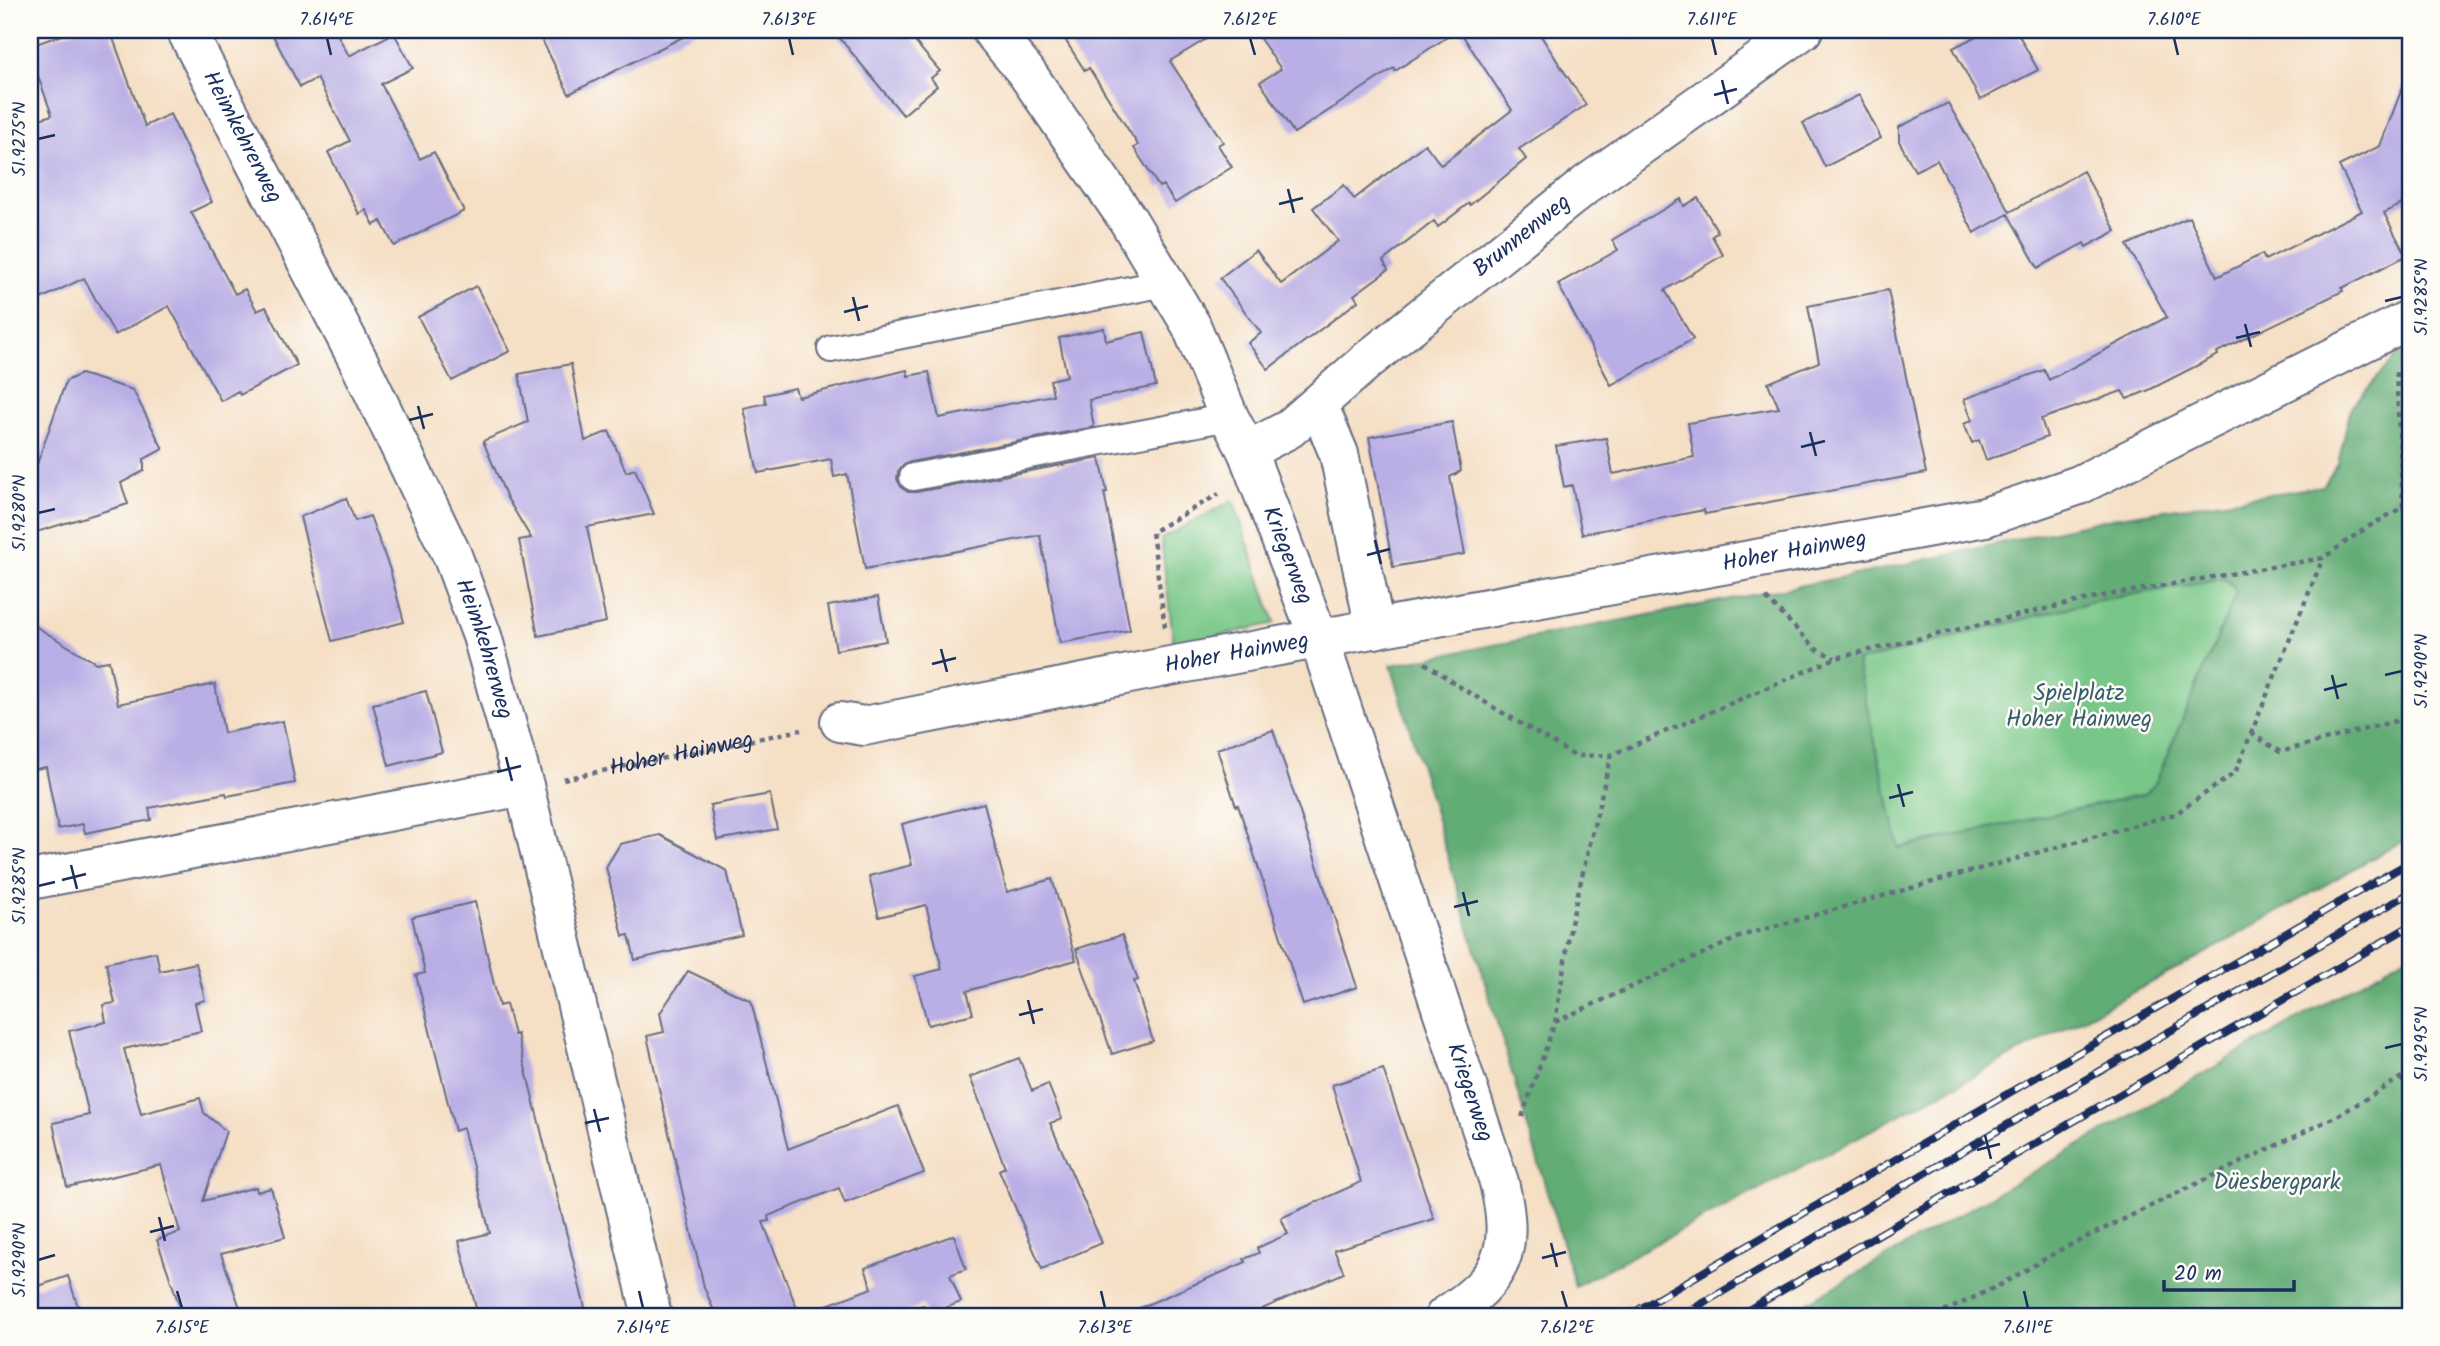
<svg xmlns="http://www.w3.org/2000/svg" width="2440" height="1346" viewBox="0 0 2440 1346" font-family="Kalam,sans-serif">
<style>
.green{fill:#79c788;stroke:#4a7b73;stroke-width:2}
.forest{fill:#62ac74;stroke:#3e6e69;stroke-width:2;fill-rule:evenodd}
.building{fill:#b9aee5}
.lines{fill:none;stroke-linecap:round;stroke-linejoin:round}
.service-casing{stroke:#676d82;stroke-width:30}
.minor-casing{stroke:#676d82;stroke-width:42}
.path{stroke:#676d82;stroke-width:4.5;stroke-dasharray:5 5;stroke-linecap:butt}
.service{stroke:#fff;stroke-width:26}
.minor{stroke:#fff;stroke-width:38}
.rail-casing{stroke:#1b2f5e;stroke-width:8}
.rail{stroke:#fdfcf7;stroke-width:5;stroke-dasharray:16;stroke-linecap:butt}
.ticks{fill:none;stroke:#1b2f5e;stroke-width:2.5}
.labels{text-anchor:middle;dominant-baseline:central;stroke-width:5;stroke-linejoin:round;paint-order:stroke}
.street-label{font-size:23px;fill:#1b2f5e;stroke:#fdfcf7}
.park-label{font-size:23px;fill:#375d6b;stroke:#fdfcf7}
.neatline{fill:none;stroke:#1b2f5e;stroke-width:2.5}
.ticks-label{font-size:18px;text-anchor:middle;fill:#1b2f5e}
</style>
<rect width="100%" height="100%" fill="#fdfcf7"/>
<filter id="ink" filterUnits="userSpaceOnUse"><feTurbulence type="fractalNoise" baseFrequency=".0143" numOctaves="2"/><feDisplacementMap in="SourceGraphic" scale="14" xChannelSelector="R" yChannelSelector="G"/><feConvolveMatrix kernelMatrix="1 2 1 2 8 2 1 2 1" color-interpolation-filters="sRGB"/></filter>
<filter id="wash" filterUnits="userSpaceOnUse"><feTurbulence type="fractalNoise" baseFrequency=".00686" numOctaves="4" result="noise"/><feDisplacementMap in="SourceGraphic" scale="28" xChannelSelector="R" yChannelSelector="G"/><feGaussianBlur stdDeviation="1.57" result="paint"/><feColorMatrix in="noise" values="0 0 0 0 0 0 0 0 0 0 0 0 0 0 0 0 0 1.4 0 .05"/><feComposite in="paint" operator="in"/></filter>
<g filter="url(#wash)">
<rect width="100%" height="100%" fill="#f5dfc5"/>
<path class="green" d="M1233 500 1275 623 1174 646 1161 539Z
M2225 579 2235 588V596L2155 784 2145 794 1899 848 1856 662 2094 601Z"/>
<path class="forest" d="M2410 341V837L2179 968 1575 1286 1391 665 1875 571 2112 518 2323 486 2338 463 2351 407ZM2225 579 2235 588V596L2155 784 2145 794 1899 848 1857 662 2094 601Z
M2410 954V1316H1784Z"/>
<g id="blocks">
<path class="building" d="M76 30H110L145 126 170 114 212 202 191 212 235 294 245 289 257 311 266 307 297 365 240 395 238 391 221 401 169 306 115 335 84 278 30 304V122L52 115 30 54V46Z
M270 30H335L349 56 394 33 413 68 381 84 420 159 434 152 464 211 394 246 381 221 374 225 366 210 359 214 328 152 350 141 317 78 300 87Z
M537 30H697L569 94Z
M833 30H905L940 71 931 78 937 86 903 115Z
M1059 30H1221L1170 61 1223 142 1218 145 1232 167 1175 203 1163 185 1159 187 1134 148 1138 145 1089 68 1085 71Z
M1254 30H1458L1395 71 1394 68 1294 133 1260 82 1281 69Z
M1459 30H1537L1586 105 1519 149 1526 159 1470 205 1469 203 1438 227 1434 221 1383 261 1388 270 1354 295 1358 301 1268 369 1248 343 1261 333 1220 278 1256 250 1281 284 1338 241 1313 208 1344 185 1354 199 1425 144 1441 165 1512 110Z
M1988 30H2016L2038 70 1980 100 1953 48Z
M2408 73 2410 74V200L2384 213 2406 256 2342 288 2343 291 2217 352 2218 355 2149 390 2127 399 2122 391 2041 419 2047 437 1986 460 1979 440 1972 443 1964 424 1972 420 1964 399 2044 370 2049 380 2167 317 2127 245 2189 217 2217 277 2262 254 2265 260 2362 211 2339 166 2380 146Z
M1859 95 1881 138 1825 167 1803 123Z
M1948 103 2010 212 2083 171 2116 231 2086 247 2084 243 2038 268 2008 214 1974 233 1937 160 1915 171 1899 141V127Z
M1698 198 1718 232 1712 236 1723 255 1665 290 1693 339 1611 385 1558 284 1618 250 1612 240 1681 199 1684 206Z
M476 286 510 351 452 381 418 317Z
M1888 290 1926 473 1705 514 1704 510 1582 534 1572 485 1564 487 1556 446 1606 438 1613 474 1694 457 1688 423 1779 408 1768 383 1819 362 1808 306Z
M1104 328 1106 341 1144 332 1156 386 1089 400 1094 427 910 462 902 466 898 471 897 479 902 488 908 492H916L1100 458 1107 492H1104L1130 630 1060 643 1040 535 865 569 847 474 834 477 831 459 758 473 744 408 766 403 764 395 795 388 798 397 907 370 908 376 929 372 939 418 1053 395 1050 380 1067 376 1059 338Z
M571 364 585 441 609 431 626 472 635 469 654 514 587 527 606 622 538 636 519 540 531 538 507 498 483 441 528 422 519 374Z
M81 374 133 390 163 449 144 459V471L121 483 128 504 30 534V484L66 381Z
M1452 422 1461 471 1450 477 1465 554 1393 567 1369 437Z
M346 498 355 521 370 516 390 570 404 622 332 641 300 517Z
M878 597 886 641 836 650 828 606Z
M30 623 96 663 109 661 118 704 215 684 224 733 283 721 295 783 227 796 226 793 149 808 151 820 85 833 83 824 58 829 46 767 30 770Z
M426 691 442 752 389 766 373 704Z
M1273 730 1357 987 1303 1005 1238 805 1236 806 1217 749Z
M770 794 777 829 717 840 710 805Z
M984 803 1007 892 1052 879 1076 960 967 991 973 1014 928 1025 915 976 942 969 926 905 879 917 869 876 912 865 902 824Z
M660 835 727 871 742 935 635 960 629 935 623 936 606 867 620 844Z
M475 902 499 1006 506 1004 514 1035 517 1034 587 1316H483L481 1310 476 1308 459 1241 490 1233 463 1128 455 1131 416 975 425 973 412 917Z
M1122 935 1138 980 1134 981 1153 1041 1112 1054 1076 949Z
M156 952 160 971 196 963 205 1000 195 1003 201 1031 124 1049 141 1114 200 1098 204 1113 226 1131 203 1201 256 1187 257 1192 271 1188 285 1237 221 1254 243 1316H183L157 1240 180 1232 161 1165 67 1187 53 1123 89 1115 69 1031 106 1022 103 1005 115 1003 106 963Z
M688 971 751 1001 788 1149 898 1106 924 1173 845 1203 839 1188 768 1216 769 1221 763 1222 800 1316H716L704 1287 647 1036 664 1032 660 1013Z
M1019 1058 1032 1091 1048 1084 1062 1119 1050 1123 1102 1243 1042 1269 999 1170 1005 1167 970 1077Z
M1383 1069 1434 1219 1334 1250 1344 1273 1246 1316H1121L1246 1262 1244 1259 1259 1253 1257 1248 1288 1234 1281 1218 1361 1182 1332 1085Z
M954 1235 966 1269 950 1275 961 1302 927 1315 923 1305 894 1316H807L806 1313 872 1288 865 1268Z
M68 1276 81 1316H30V1289Z"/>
</g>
</g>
<g filter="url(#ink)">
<use href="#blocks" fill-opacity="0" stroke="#676d82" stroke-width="2"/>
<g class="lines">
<g class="service-casing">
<path id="service" d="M831 349 1165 283
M913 477 1229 417"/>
</g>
<g class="minor-casing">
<g id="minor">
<path id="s2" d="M186 30 359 362 452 555 482 636 524 786 652 1316"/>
<path id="s3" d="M991 30 1026 72 1128 220 1191 325 1229 417 1247 451 1319 639 1499 1182C1515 1250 1504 1278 1445 1316"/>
<path d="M1318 404 1339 454 1375 629"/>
<path id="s4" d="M1247 451 1289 429 1368 360 1587 184 1803 30"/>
<path id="s5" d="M840 722 864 726 1170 666 1985 517 2079 485 2410 319"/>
<path d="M30 880 524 786"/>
</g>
</g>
<g class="path">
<path d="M2403 507 2410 523"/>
<path d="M1766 598 1816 649 1835 658"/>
<path d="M1165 627 1152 532 1219 494"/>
<path d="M1425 663 1463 689 1575 756 1611 755 1836 658 2097 597 2323 558 2366 528 2403 507 2396 372"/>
<path d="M2251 733 2280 752 2410 717"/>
<path id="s1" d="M563 779 801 730"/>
<path d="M1555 1022 1744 935 2175 814 2235 773 2323 558"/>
<path d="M2402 1078 2410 1116"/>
<path d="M1522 1117 1555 1022 1572 918 1611 755"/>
<path d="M1935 1316 2000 1285 2062 1249 2339 1115 2410 1072"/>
</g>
<use href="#service" class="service"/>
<use href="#minor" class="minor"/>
<g class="rail-casing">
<path id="rail" d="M1628 1316 2050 1069 2410 862
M1681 1316 2043 1104 2410 893
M1738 1316 2410 926"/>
</g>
<use href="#rail" class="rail"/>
</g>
</g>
<path class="ticks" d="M327 38 331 55M789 38 793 55M1250 38 1255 55M1712 38 1716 55M2174 38 2178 55M1722 80 1728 104M1714 95 1737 89M38 139 55 135M1288 189 1294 213M1279 204 1303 198M853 297 859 321M2385 301 2402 297M844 312 868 306M2245 324 2251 347M2236 338 2260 332M418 406 424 429M409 420 433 414M1810 432 1816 456M1801 447 1825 441M38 513 55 509M1375 540 1381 564M1367 555 1390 549M941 649 947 672M932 664 956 658M2332 675 2338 699M2385 675 2402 671M2324 690 2347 684M506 757 512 781M497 772 521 766M1898 784 1904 807M1889 798 1913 792M71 865 77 889M62 880 86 874M38 886 55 882M1463 892 1469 916M1454 907 1478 901M1028 1000 1034 1024M1019 1015 1043 1009M2385 1048 2402 1044M594 1109 600 1132M585 1123 609 1118M1985 1135 1991 1159M1977 1150 2000 1144M159 1217 165 1241M150 1232 174 1226M1551 1243 1557 1267M1542 1258 1566 1252M38 1260 55 1255M177 1291 182 1308M639 1291 643 1308M1101 1291 1105 1308M1562 1291 1567 1308M2024 1291 2028 1308"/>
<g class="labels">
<g class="street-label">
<text stroke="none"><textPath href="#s2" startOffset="121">Heimkehrerweg</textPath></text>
<text stroke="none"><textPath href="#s4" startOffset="350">Brunnenweg</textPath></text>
<text stroke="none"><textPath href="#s5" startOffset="971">Hoher Hainweg</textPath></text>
<text stroke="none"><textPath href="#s3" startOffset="607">Kriegerweg</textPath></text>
<text stroke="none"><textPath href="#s2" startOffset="688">Heimkehrerweg</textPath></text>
<text stroke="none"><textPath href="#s5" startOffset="404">Hoher Hainweg</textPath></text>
<text stroke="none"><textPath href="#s1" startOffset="121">Hoher Hainweg</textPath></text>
<text stroke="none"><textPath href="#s3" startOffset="1174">Kriegerweg</textPath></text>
</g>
<g class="park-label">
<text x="2079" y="694">Spielplatz<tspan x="2079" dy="26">Hoher Hainweg</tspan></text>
<text x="2277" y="1183">Düesbergpark</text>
</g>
</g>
<rect width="2440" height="1346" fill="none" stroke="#fdfcf7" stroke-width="77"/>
<path d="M2164 1280v10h130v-10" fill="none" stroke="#1b2f5e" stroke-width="3.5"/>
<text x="2174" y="1280" font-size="21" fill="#1b2f5e" stroke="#fdfcf7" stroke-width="5" paint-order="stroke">20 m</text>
<rect x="38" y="38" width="2364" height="1270" class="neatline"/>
<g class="ticks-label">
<text x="327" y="25">7.614°E</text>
<text x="789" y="25">7.613°E</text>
<text x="1250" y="25">7.612°E</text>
<text x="1712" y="25">7.611°E</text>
<text x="2174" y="25">7.610°E</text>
<text transform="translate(19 139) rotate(-90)" y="6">51.9275°N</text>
<text transform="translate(2421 297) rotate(-90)" y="6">51.9285°N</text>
<text transform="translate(19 513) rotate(-90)" y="6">51.9280°N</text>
<text transform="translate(2421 671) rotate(-90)" y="6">51.9290°N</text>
<text transform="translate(19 886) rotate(-90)" y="6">51.9285°N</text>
<text transform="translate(2421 1044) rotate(-90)" y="6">51.9295°N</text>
<text transform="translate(19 1260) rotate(-90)" y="6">51.9290°N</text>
<text x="182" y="1333">7.615°E</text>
<text x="643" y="1333">7.614°E</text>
<text x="1105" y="1333">7.613°E</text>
<text x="1567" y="1333">7.612°E</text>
<text x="2028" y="1333">7.611°E</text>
</g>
</svg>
